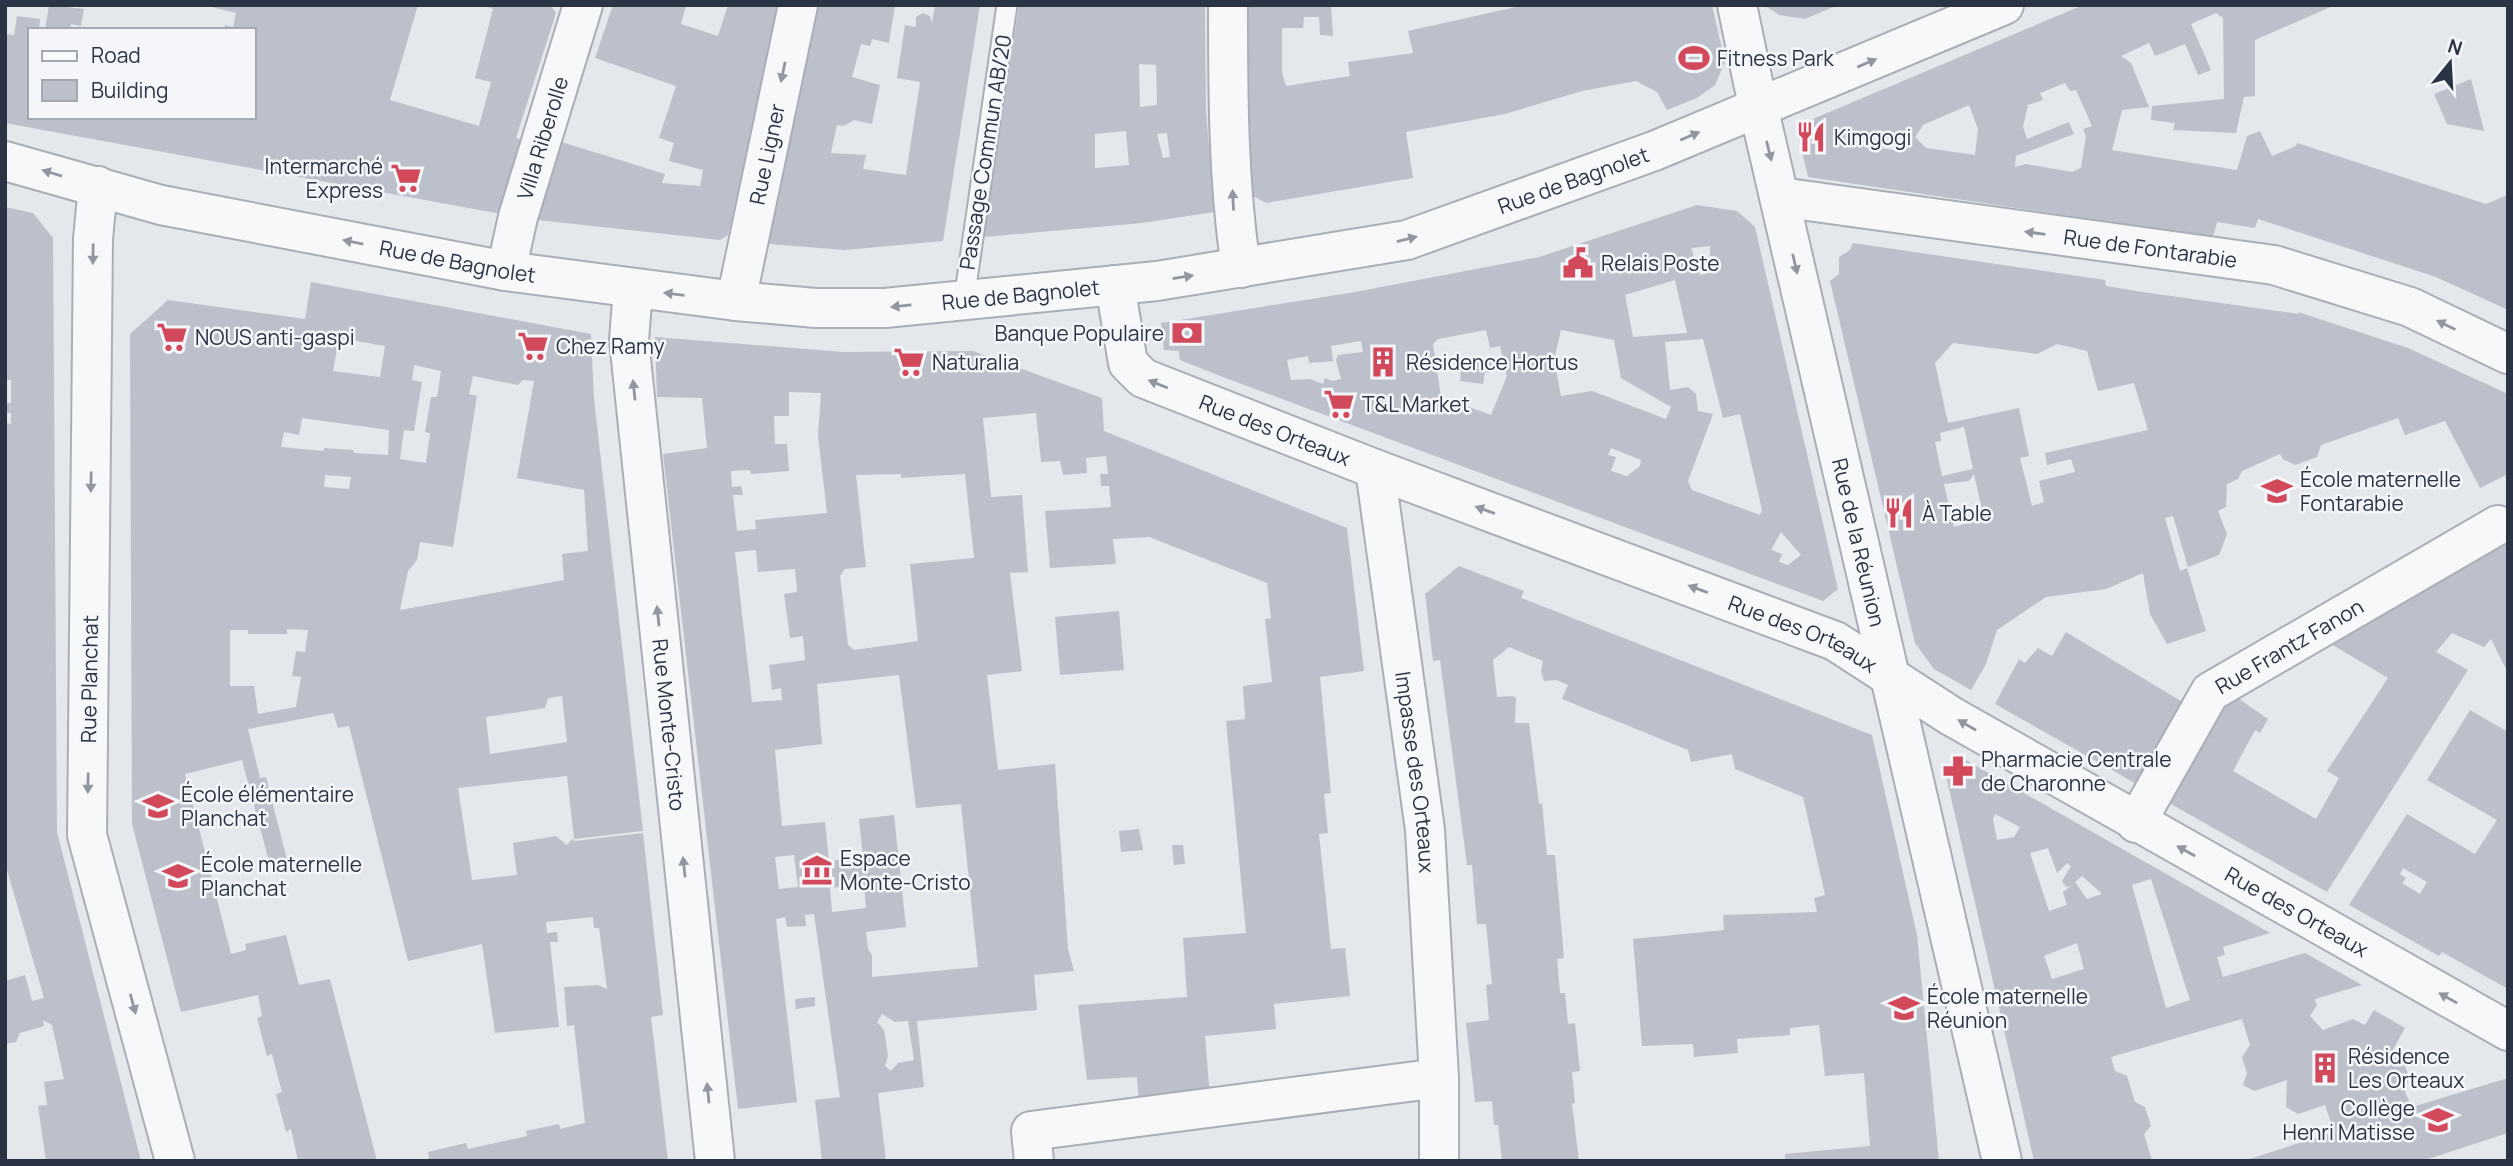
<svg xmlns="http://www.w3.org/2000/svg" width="2513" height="1166" viewBox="0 0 2513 1166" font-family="Manrope,sans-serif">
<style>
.building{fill:#bbc0ca;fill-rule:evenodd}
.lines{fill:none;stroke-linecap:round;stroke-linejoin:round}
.lane-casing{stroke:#a9aeb7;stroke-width:23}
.street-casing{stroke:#a9aeb7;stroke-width:42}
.lane{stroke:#f7f8fa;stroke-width:19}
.street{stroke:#f7f8fa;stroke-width:38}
.oneway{fill:#9196a0}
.labels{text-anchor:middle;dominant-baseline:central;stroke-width:5;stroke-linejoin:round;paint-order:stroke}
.poi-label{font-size:21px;fill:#2b3445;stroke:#f4f6f9;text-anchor:start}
.street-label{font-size:21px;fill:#2b3445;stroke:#f4f6f9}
</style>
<rect width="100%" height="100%" fill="#e4e7ec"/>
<path class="building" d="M49 5 84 9 81 26 71 24 70 30H45Z
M204 5H418L390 100 479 126 491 82 475 78 493 9 484 5H550L556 13 516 138 531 142 507 215 5 123V34L14 35 17 16 40 19 39 30H30V117H254V30H224L225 25 233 27 236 13Z
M613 5H686L681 24 718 36 728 5H783L728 235 720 240 529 219 555 140 665 174 662 183 700 186 703 170 669 161 674 143 659 138 676 86 595 58Z
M816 5H895L889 43 872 39 870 46 861 44 852 77 880 85 872 124 854 120 844 126 837 125 831 153 866 155 863 169 906 175 920 82 897 78 905 25 916 27V17L923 13 930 16 932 23 935 5H980L943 241 845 250 769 244 761 234 788 116 797 112 801 92 794 90Z
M1019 5H1205L1206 110 1214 212 1142 223 984 237ZM1139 64 1156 65 1157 105 1140 107ZM1126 131 1129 165 1095 168V134ZM1167 133 1170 157 1163 158 1157 134Z
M1246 5H1331L1333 36 1320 35 1319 17H1304L1303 28H1282V72L1286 86 1350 76 1348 62 1413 53 1408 31 1525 5H1712L1725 62 1715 85 1697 98 1667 110 1657 92 1636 81 1582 91 1505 114 1406 132 1413 178 1266 203 1253 196 1247 108Z
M1764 5H1838L1805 19 1779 15Z
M2083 5H2335L2255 40V96L2244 97 2236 133 2173 130 2175 123 2151 120 2152 106 2224 99 2223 18 2216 13 2191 24 2211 70 2198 75 2185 44 2155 56 2149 43 2121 56 2131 63 2149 107 2122 110 2112 150 2237 170 2247 136 2260 131 2272 156 2296 146 2297 143 2486 204 2508 195V310L2436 277 2258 219 2255 228 2217 222 2213 237 1808 177 1796 126ZM2065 83 2070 91 2076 90 2092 126 2083 129 2086 136 2081 168 2072 172 2026 164 2015 167 2016 156 2074 134 2069 122 2027 139 2023 127 2028 105 2043 100 2040 93ZM1969 105 1978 129 1975 155 1926 148 1915 137 1923 125ZM1883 133 1884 138 1903 136V151L1873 147 1872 138Z
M2471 79 2484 131 2447 124 2434 94Z
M1697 205 1737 211 1755 227 1838 589 1823 601 1215 374 1180 360 1179 351 1164 350 1161 323 1355 292 1539 257ZM1710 246V256L1717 257 1718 270 1700 275 1691 248ZM1675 280 1687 333 1633 337 1625 295ZM1486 330 1490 348 1500 346 1507 376 1491 415 1441 397 1433 344 1438 339ZM1561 330 1614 340 1621 378 1671 407 1666 419 1592 391 1561 396 1554 360ZM1703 339 1723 418 1740 414 1762 510 1760 515 1692 490 1688 481 1713 414 1698 411 1696 394 1688 387 1670 390 1665 342ZM1361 341 1363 352 1338 355 1336 360 1341 379 1333 381 1325 378 1323 384 1310 379 1291 380 1287 360 1308 356 1309 363 1333 361 1331 346ZM1611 448 1641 460 1640 466 1627 476 1611 471 1616 457 1608 455ZM1781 532 1801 555 1788 565 1779 562 1782 554 1771 550Z
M5 207 33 213 53 238 57 832 141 1161H46L38 1106 47 1105 44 1082 64 1079 52 1025 43 1020 44 1026 20 1033 16 1042 5 1044V981L25 975 32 1001 44 998 5 863V423L11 424V413H5V403H11V380H5Z
M1853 243 2105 280 2106 286 2143 292 2299 314 2298 312 2408 348 2508 394V474L2480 488 2445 421 2405 435 2398 418 2321 445 2317 457 2295 465 2283 459 2280 454 2242 471 2238 479 2227 484 2226 507 2218 511 2227 534 2219 555 2188 567 2173 516 2165 518 2180 571 2187 568 2206 631 2167 644 2150 614 2143 573 2106 589 2046 597 1997 630 1986 664 1971 690 1934 669 1915 643 1830 281 1839 274V257L1850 250ZM1953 343 2037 354 2057 344 2087 351 2098 391 2134 383 2148 430 2045 453 2047 465 2071 459 2075 472 2039 481 2044 502 2032 506 2020 458 2029 456 2019 408 1948 423 1935 363ZM1964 427 1973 469 1942 476 1935 442 1941 441 1940 433ZM1974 474 1984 518 1954 527 1944 484 1969 481Z
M311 282 591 334 594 399 643 831 574 839 567 776 458 788 472 880 517 875 513 843 556 836 567 845 572 839 575 841 643 833 663 1015 651 1017 668 1161H421L429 1158 428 1152 466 1143 468 1149 527 1136 526 1131 559 1124 560 1129 585 1123 574 1025 567 1026 564 987 598 985 607 989 599 928H594L593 917 546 922 547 933 557 932 558 942H550L559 1027 495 1033 482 944 408 961 349 726 338 728 333 713 248 729 260 778 266 777 287 860 270 865 242 760 185 774 231 954 246 950 245 944 286 935 299 985 330 979 377 1161H298L291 1129 286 1132 276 1094 282 1092 272 1054 267 1056 257 1018 262 1016 258 995 181 1012 132 824 130 334 168 300 305 319ZM339 338 385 346 380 377 333 371ZM414 365 441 371 437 397H431L425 432 430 433 426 463 400 459 404 430 414 431 422 382 412 380ZM473 376 518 385 523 380 534 381 517 478 584 490 588 551 562 554 564 580 400 610 408 571 417 560 420 542 453 547 477 396 469 394ZM302 418 389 430 388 455 354 453 353 450 324 448V451L281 447 284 432 299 435ZM325 475 351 477 349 489 324 487ZM287 629 308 630 305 652 296 651 292 676 301 677 296 707 258 714 254 686H230V630H248V634H287ZM562 696 567 742 490 754 486 717 545 708 548 698Z
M655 337 843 352 973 351 1102 398 1104 431 1347 528 1364 671 1320 677 1331 793 1324 794 1328 833 1319 834 1331 949 1345 948 1350 996 1274 1004 1276 1029 1205 1036 1210 1097 1139 1105 1137 1077 1087 1080 1078 1005 1187 997 1183 938 1246 933 1226 721 1245 719 1243 686 1272 682 1265 619 1271 618 1267 583 1149 537 1113 539 1116 564 1050 568 1045 511 1111 507 1109 486H1101L1100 474H1108L1106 456 1086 458 1087 473 1063 475 1060 461 1041 462 1036 413 983 418 991 497 1022 495 1028 572 1010 573 1022 671 987 675 998 770 1055 764 1068 949 1074 971 1034 975 1037 1010 917 1021 924 1087 878 1093 886 1161H822L815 1100 840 1097 814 914 805 915 806 926 787 927 785 917 776 919 797 1102 738 1109 663 454 707 448 702 398 657 397ZM789 392 821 393 818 436 827 513 755 520 756 529 737 531 733 495H743L741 486 732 487 731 471 750 470 751 474 789 471 787 444H775L774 416H789ZM901 474V478L965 474 974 558 910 564 918 641 854 650 848 645 840 576 845 569 866 567 856 475ZM756 550 758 572 795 569 797 592 784 594 790 638 803 636 805 660 769 665 772 690 781 688 782 700 752 702 735 552ZM899 675 916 808 961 804 978 967 872 977V955L868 949 866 932 906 927 894 815 859 819 863 857 829 861 825 822 782 826 775 750 822 744 817 684ZM794 855 798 887 779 889 775 857ZM864 884 866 908 832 912 830 888ZM882 1014 895 1022 908 1021 914 1060 898 1063 891 1071 885 1066 888 1056 884 1030 877 1022Z
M1457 357 1492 362 1490 373 1485 372 1483 384 1460 381 1461 369H1456Z
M2503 535 2508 545V673L2491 639 2484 647 2452 633 2436 652 2468 670 2327 892 2162 799 2215 708 2235 696 2268 719 2260 733 2255 730 2233 771 2316 819 2339 778 2327 771 2388 678 2326 641Z
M1459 566 1524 591 1521 598 1529 601 1872 735 1917 935 1939 1161H1785V1154L1870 1146 1864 1073 1825 1076 1819 1025 1790 1028V1035L1737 1039 1738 1053 1694 1057 1693 1044 1642 1046 1633 939 1724 930 1723 915 1817 912 1814 898 1825 895 1803 797 1735 769 1732 754 1691 762 1688 750 1562 699 1568 685 1556 680 1544 681 1541 672 1543 661 1509 647 1493 660 1497 697 1512 696 1516 698 1515 723H1529L1539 804 1542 803 1547 855H1555L1564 958 1557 959 1560 993H1565L1568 1024 1575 1023 1580 1071 1572 1072 1575 1103 1572 1104 1579 1161H1502L1498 1125H1494L1492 1101 1475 1102 1466 1023 1489 1020 1486 985 1492 984 1486 924H1477L1472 865H1467L1440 660 1433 661 1425 594Z
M1119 611 1124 670 1060 675 1055 617Z
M2066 632 2186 704 2140 786 1995 704 2019 659 2025 663 2038 648 2052 656Z
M2470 710 2508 732V989L2442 952 2439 956 2349 905 2407 814 2475 854 2497 820 2427 780ZM2403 868 2427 882 2420 894 2402 883 2406 878 2400 874Z
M1959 756 2270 933 2223 947 2225 955 2217 957 2223 977 2305 953 2362 985 2315 999 2317 1005 2310 1016 2323 1030 2353 1019 2365 1025 2374 1010 2405 1028 2390 1055 2403 1062 2409 1076 2405 1092 2412 1107 2508 1078V1133L2422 1161H2243L2334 1132 2325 1105 2298 1114 2286 1107 2287 1080 2254 1091 2243 1085 2247 1073 2242 1057 2250 1045 2242 1019 2111 1057 2115 1071 2127 1076 2135 1102 2145 1107 2151 1126 2144 1134 2152 1161H2034L1944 767ZM1995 814 2020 827 2014 837 1997 840 1993 819ZM2048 848 2057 873 2067 863 2071 866 2062 881 2066 887 2071 886 2063 892 2067 905 2049 911 2030 853ZM2082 876 2102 894 2087 899 2075 882ZM2151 879 2190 1000 2166 1008 2132 885ZM2077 943 2084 969 2052 979 2044 956Z
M1139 829 1143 850 1121 852 1119 831Z
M1172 845H1183L1185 864 1174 865Z
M815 997V1006L796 1009 795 999Z"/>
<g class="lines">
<g class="lane-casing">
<path id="lane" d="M964 300 1007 5"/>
</g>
<g class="street-casing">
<g id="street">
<path d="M1228 5C1228 93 1228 181 1241 268"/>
<path id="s1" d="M1737 5 1758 106 2002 1161"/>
<path id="s2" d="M5 161 161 205 506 271 736 301 816 308H885L1157 281 1407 240 1654 151 2004 5"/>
<path d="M98 186 93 239 87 835 175 1161"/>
<path id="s3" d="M1780 197 2274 265 2410 307 2508 354"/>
<path id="s4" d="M506 271 518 217 583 5"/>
<path id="s5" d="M1115 285 1128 363 1143 378 1375 469 1835 641 1951 716 2508 1031"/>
<path id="s6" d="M633 289 629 340 715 1161"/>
<path id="s7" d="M736 301 798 5"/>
<path id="s8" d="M1375 469 1425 830 1439 1078V1161"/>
<path id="s9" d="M2136 823 2210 692 2498 525"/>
<path d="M1034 1161 1031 1131 1439 1078"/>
</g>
</g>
<use href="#lane" class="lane"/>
<use href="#street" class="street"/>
</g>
<defs><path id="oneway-solid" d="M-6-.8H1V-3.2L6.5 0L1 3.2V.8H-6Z" transform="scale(1.75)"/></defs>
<g class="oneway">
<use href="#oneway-solid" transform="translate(1867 63) rotate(-23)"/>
<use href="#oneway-solid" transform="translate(783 72) rotate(102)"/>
<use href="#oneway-solid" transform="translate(1690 136) rotate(-23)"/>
<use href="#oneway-solid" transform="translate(1769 151) rotate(76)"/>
<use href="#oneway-solid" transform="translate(52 173) rotate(-163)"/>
<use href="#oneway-solid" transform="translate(1233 200) rotate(-93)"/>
<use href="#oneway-solid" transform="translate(2035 233) rotate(-172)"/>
<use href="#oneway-solid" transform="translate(1407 239) rotate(-14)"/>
<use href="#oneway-solid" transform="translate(353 242) rotate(-169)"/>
<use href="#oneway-solid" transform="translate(93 254) rotate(91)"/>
<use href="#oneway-solid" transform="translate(1795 264) rotate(77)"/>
<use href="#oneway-solid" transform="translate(1183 277) rotate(-9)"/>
<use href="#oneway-solid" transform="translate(674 294) rotate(-173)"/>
<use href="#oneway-solid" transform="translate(901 306) rotate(174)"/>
<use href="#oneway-solid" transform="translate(2446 325) rotate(-154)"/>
<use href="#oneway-solid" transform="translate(1158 384) rotate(-158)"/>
<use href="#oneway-solid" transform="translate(634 390) rotate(-96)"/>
<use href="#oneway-solid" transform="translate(91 482) rotate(91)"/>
<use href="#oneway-solid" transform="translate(1485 510) rotate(-160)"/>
<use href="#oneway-solid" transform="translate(1698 589) rotate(-160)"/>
<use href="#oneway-solid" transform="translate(658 616) rotate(-96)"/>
<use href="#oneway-solid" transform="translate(1967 725) rotate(-150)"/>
<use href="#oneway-solid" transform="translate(88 783) rotate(91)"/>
<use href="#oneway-solid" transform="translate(2186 851) rotate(-151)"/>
<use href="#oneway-solid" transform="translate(684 867) rotate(-96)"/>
<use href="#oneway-solid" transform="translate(2448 998) rotate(-151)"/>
<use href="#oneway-solid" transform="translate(133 1004) rotate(75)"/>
<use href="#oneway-solid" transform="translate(708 1093) rotate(-96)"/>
</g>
<defs>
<g id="stadium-bare" transform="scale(2.415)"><path d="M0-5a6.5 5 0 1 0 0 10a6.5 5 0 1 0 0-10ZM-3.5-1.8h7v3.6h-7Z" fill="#d1495b" stroke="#f4f6f9" stroke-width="2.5" paint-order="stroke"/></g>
<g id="restaurant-bare" transform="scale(2.415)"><path d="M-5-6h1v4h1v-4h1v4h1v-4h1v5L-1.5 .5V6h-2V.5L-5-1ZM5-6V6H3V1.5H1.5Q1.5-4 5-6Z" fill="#d1495b" stroke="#f4f6f9" stroke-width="2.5" paint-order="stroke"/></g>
<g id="supermarket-bare" transform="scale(2.415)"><path d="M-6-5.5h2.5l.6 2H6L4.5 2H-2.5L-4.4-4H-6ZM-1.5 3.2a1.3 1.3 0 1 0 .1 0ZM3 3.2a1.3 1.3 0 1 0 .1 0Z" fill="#d1495b" stroke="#f4f6f9" stroke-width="2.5" paint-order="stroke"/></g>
<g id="civic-bare" transform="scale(2.415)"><path d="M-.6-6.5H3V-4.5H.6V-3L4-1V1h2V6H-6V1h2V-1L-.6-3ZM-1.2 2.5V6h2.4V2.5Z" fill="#d1495b" stroke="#f4f6f9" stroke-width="2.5" paint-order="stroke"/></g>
<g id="bank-bare" transform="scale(2.415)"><path d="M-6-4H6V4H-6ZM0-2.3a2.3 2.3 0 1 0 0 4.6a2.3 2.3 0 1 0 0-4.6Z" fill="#d1495b" stroke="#f4f6f9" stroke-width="2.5" paint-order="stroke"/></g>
<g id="building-bare" transform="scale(2.415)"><path d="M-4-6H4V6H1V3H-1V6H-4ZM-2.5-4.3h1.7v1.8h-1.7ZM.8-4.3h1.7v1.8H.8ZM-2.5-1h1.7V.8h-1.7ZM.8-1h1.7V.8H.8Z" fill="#d1495b" stroke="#f4f6f9" stroke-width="2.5" paint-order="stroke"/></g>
<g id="school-bare" transform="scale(2.415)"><path d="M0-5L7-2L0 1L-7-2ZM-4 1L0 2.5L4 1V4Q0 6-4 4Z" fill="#d1495b" stroke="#f4f6f9" stroke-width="2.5" paint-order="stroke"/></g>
<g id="pharmacy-bare" transform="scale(2.415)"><path d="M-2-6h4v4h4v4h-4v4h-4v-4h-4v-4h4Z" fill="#d1495b" stroke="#f4f6f9" stroke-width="2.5" paint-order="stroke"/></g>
<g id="museum-bare" transform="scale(2.415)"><path d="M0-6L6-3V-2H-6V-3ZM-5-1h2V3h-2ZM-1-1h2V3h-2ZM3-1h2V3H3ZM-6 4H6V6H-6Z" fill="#d1495b" stroke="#f4f6f9" stroke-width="2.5" paint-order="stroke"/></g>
</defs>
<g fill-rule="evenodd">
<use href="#stadium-bare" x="1694" y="58"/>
<use href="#restaurant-bare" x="1811" y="137"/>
<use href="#supermarket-bare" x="406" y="178"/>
<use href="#civic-bare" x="1578" y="263"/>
<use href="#bank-bare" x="1187" y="333"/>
<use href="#supermarket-bare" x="172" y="337"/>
<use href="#supermarket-bare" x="533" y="346"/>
<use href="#supermarket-bare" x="909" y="362"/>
<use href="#building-bare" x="1383" y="362"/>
<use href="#supermarket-bare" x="1339" y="404"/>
<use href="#school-bare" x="2277" y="491"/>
<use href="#restaurant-bare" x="1899" y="513"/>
<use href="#pharmacy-bare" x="1958" y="771"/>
<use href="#school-bare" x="158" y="806"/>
<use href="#museum-bare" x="817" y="870"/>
<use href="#school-bare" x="178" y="876"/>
<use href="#school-bare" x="1904" y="1008"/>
<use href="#building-bare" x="2325" y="1068"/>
<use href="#school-bare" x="2438" y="1120"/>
</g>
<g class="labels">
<g class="poi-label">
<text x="1717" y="58">Fitness Park</text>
<text x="1834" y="137">Kimgogi</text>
<text x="383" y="166" text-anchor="end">Intermarché<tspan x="383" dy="24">Express</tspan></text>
<text x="1601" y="263">Relais Poste</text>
<text x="1164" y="333" text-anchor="end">Banque Populaire</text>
<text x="195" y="337">NOUS anti-gaspi</text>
<text x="556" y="346">Chez Ramy</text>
<text x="932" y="362">Naturalia</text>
<text x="1406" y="362">Résidence Hortus</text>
<text x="1362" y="404">T&amp;L Market</text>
<text x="2300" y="479">École maternelle<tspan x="2300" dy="24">Fontarabie</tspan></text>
<text x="1922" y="513">À Table</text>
<text x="1981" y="759">Pharmacie Centrale<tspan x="1981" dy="24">de Charonne</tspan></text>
<text x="181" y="794">École élémentaire<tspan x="181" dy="24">Planchat</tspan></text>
<text x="840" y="858">Espace<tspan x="840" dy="24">Monte-Cristo</tspan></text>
<text x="201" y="864">École maternelle<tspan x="201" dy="24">Planchat</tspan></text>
<text x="1927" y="996">École maternelle<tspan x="1927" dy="24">Réunion</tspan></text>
<text x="2348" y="1056">Résidence<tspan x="2348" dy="24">Les Orteaux</tspan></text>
<text x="2415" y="1108" text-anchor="end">Collège<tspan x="2415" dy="24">Henri Matisse</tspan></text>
</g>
<g class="street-label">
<text stroke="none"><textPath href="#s4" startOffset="138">Villa Riberolle</textPath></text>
<text transform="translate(985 152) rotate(-81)">Passage Commun AB/20</text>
<text stroke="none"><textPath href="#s7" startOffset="150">Rue Ligner</textPath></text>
<text stroke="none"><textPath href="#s2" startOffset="1598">Rue de Bagnolet</textPath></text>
<text stroke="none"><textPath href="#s3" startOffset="374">Rue de Fontarabie</textPath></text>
<text stroke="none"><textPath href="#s2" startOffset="464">Rue de Bagnolet</textPath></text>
<text stroke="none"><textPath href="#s2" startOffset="1031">Rue de Bagnolet</textPath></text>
<text stroke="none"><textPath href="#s5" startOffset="242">Rue des Orteaux</textPath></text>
<text stroke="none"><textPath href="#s1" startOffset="551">Rue de la Réunion</textPath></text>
<text stroke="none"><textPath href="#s5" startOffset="808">Rue des Orteaux</textPath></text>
<text stroke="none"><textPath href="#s9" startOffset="242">Rue Frantz Fanon</textPath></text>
<text transform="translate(89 679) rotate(-89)">Rue Planchat</text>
<text stroke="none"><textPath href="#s6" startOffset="438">Rue Monte-Cristo</textPath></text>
<text stroke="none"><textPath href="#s8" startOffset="306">Impasse des Orteaux</textPath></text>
<text stroke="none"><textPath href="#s5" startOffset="1376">Rue des Orteaux</textPath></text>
</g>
</g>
<rect width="2513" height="1166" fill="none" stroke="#2b3445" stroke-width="14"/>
<rect x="28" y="28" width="228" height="91" fill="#f4f6f9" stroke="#a4a8b1" stroke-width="2"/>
<rect x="42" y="51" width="35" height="10" fill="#f7f8fa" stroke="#a4a8b1" stroke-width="2"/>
<text x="91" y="63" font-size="21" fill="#2b3445">Road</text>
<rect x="42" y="80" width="35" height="21" fill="#bbc0ca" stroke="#a4a8b1" stroke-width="2"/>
<text x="91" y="98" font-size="21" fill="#2b3445">Building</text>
<g transform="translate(2450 63) rotate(18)" stroke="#f4f6f9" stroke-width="5" paint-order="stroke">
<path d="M0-5L12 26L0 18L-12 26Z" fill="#2b3445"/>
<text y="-10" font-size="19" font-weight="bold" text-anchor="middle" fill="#2b3445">N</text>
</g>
</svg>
